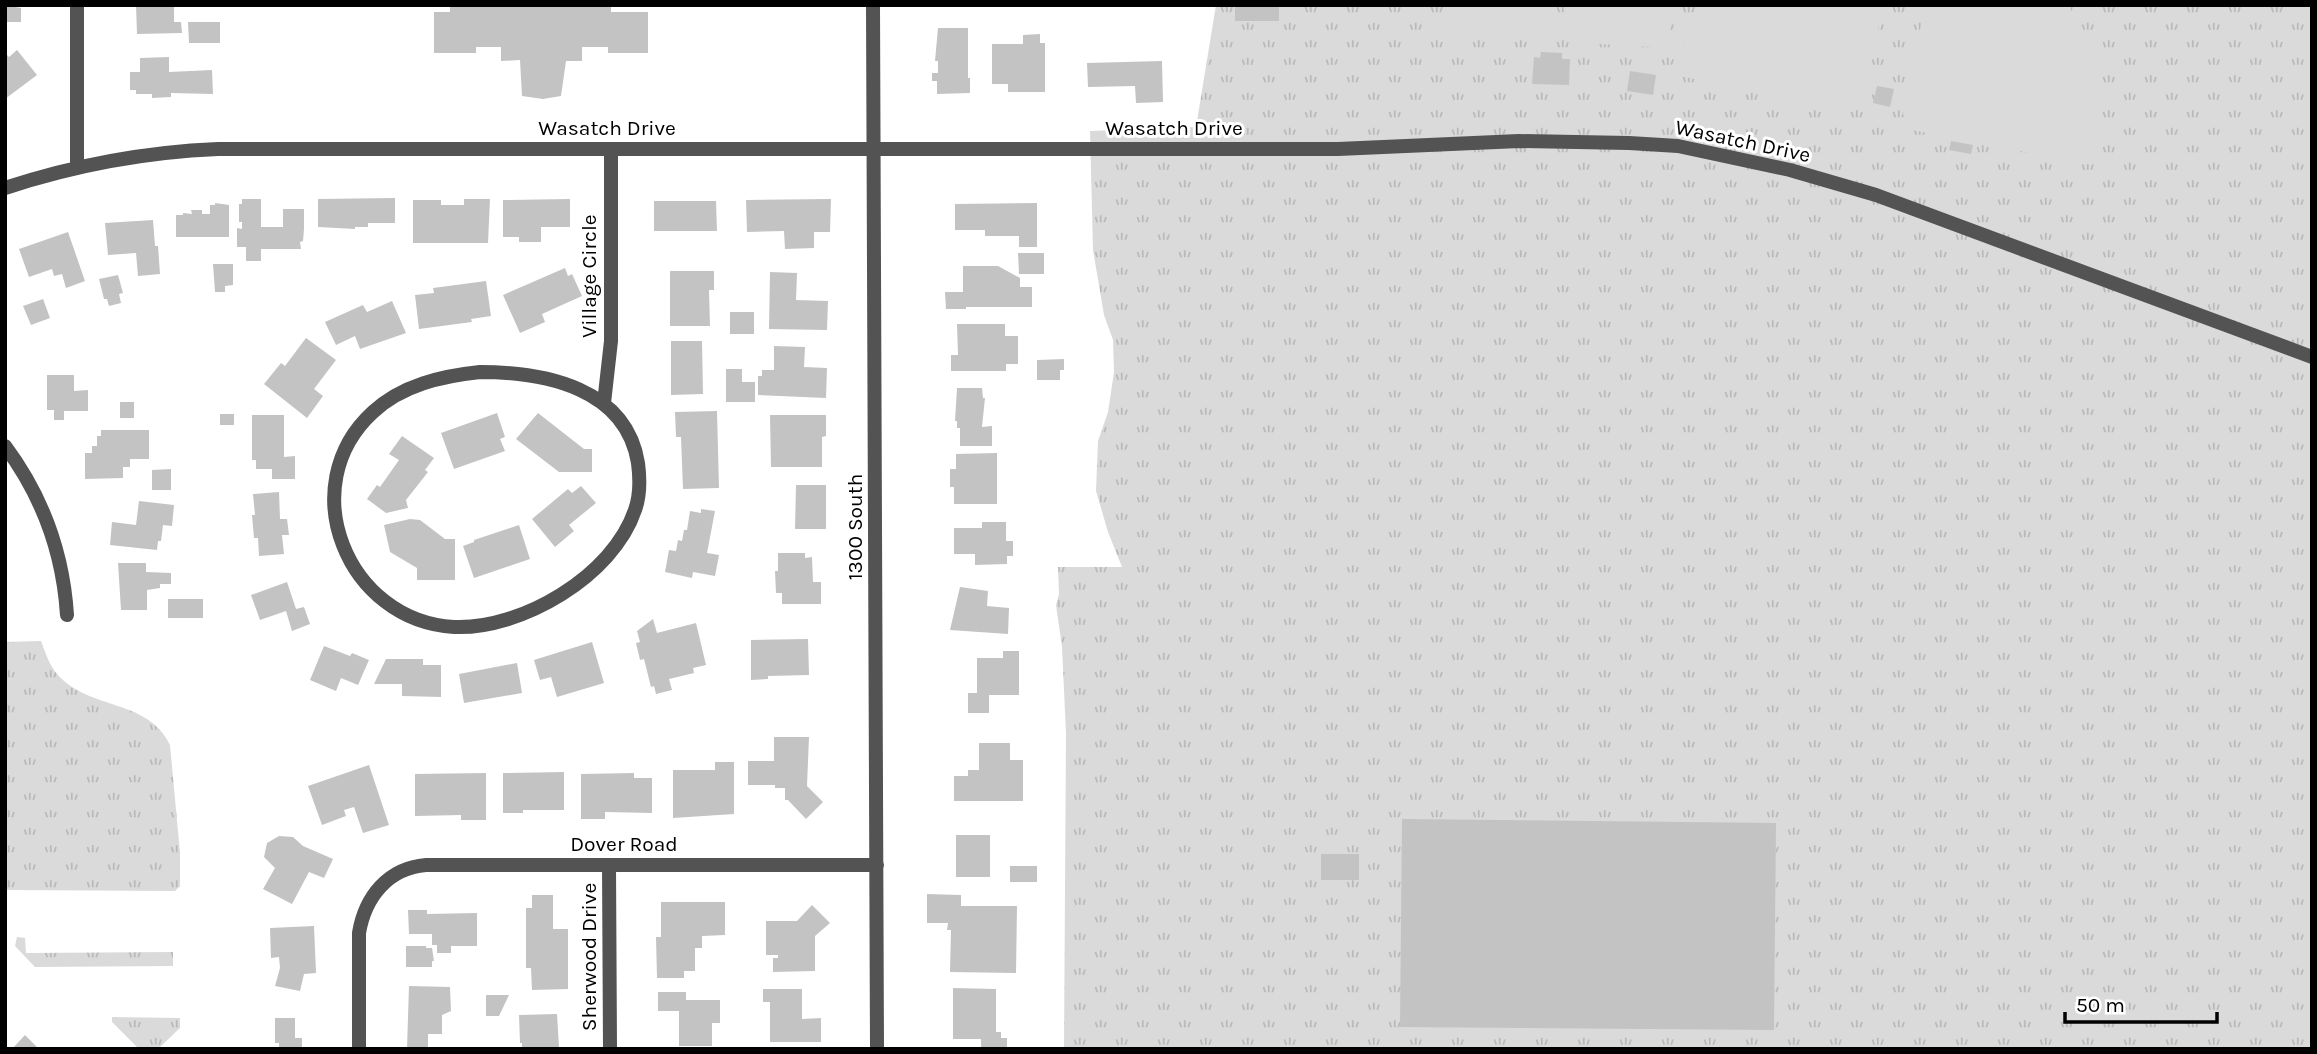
<svg xmlns="http://www.w3.org/2000/svg" width="2317" height="1054" viewBox="0 0 2317 1054" font-family="Karla,sans-serif">
<style>
.grass{fill:url(#grass-tufts)}
.garden{fill:#dadada}
.building{fill:#c3c3c3}
.lines{fill:none;stroke-linecap:round;stroke-linejoin:round}
.minor{stroke:#535353;stroke-width:14}
.labels{text-anchor:middle;dominant-baseline:central;stroke-width:6;stroke-linejoin:round;paint-order:stroke}
.street-label{font-size:21px;fill:#000;stroke:#fff}
</style>
<defs>
<pattern id="grass-tufts" width="24" height="20" patternUnits="userSpaceOnUse" patternTransform="scale(1.75)"><rect width="24" height="20" fill="#dadada"/><path d="M3 7l-1-3M5 7V3M7 7l1-3M15 17l-1-3M17 17v-4M19 17l1-3" fill="none" stroke="#b9b9b9"/></pattern>
</defs>
<rect width="100%" height="100%" fill="#fff"/>
<path class="grass" d="M1216 5H2312V1049H1064L1066 733 1062 647 1056 605 1059 594 1058 567H1122L1108 532 1096 491 1098 441 1108 412 1114 372 1113 340 1104 315 1093 250 1090 131 1196 127Z
M41 641C46 654 49 665 58 675 89 710 149 699 170 745L180 853V886L175 891 6 890 5 642Z
M17 937 25 938 26 953 173 952V966L35 967 15 946Z
M112 1017 180 1018V1028L158 1049H139L112 1022Z"/>
<path class="garden" d="M1449 5H1556L1554 40 1448 34Z
M1566 5H1672L1669 48 1564 42Z
M1699 5H1883L1864 101 1847 114 1681 76 1684 30Z
M1925 5H2068C2075 17 2086 31 2090 44 2102 83 2101 126 2092 165L1912 130 1903 114Z"/>
<path class="building" d="M5 5 21 8V22H5Z
M136 5H174V22H181L182 33 137 34Z
M450 5H611V12H648V53H608V47H582V61H566L561 96 543 99 522 96 520 60 501 61V47H476V53H434V12H450Z
M1235 5H1279V21H1235Z
M188 22H220V43H189Z
M938 28H968V78H970V93L937 94V81H932V73H938V61H935Z
M1040 34V43H1045V92H1008V84H992V44H1023V35Z
M17 50 37 75 5 99V56L7 55 9 57Z
M1541 52 1562 53V59H1570L1569 85 1532 84 1534 57 1540 58Z
M169 57V72L212 70 213 94 171 93V97L152 98V94H136V90H130V72H140V58Z
M1162 61 1163 102 1136 103 1135 86 1088 87 1087 63Z
M1630 71 1656 75 1653 95 1627 91Z
M1877 86 1894 89 1890 107 1873 103Z
M1951 141 1973 145 1971 154 1949 150Z
M395 198V223H368V227H355V229L318 227V199Z
M242 199H261V227H283V209H304V229L303 241 300 242 301 249H261V261H246V247H237V228L242 229V222H239V204H242Z
M464 199H490L488 243H413V200H441V205H464Z
M570 199V227H541V242H519V237H503V200Z
M831 199 830 232H814V248L785 249 784 231 747 232 746 200Z
M654 201H716L717 231H654Z
M215 203 229 205V237H176V215H183V213L192 214 191 210H202V214H210V205H215Z
M1037 203V247H1019V236H985V230H955V204Z
M153 220 155 246H158L160 274 138 276 136 253 108 255 105 223Z
M68 232 85 281 66 288 62 274 54 276 52 269 29 277 19 249Z
M1018 253H1044V274H1019Z
M213 264H233V285L225 286V292H215Z
M963 266H998L1020 278V287H1032V307H966V309H946L945 292H963Z
M565 268 568 276 572 274 582 296 542 314 545 322 520 333 503 295Z
M670 271H714V290H709L710 326H670Z
M770 272 797 273 796 300 828 301 827 330 769 329Z
M118 275 123 293 119 294 121 303 109 306 107 299H104L99 279Z
M486 281 491 316 471 319 472 322 419 329 415 295 434 293 433 288Z
M43 299 50 318 31 325 23 306Z
M392 301 406 333 360 349 355 336 336 345 325 322 363 305 367 312Z
M730 312H754V334H730Z
M957 324H1005V336H1018V364H1006V371H951V355H958Z
M306 338 336 360 314 389 323 396 307 418 264 384 281 363 285 366Z
M671 341H702L703 394 671 395Z
M774 346 805 347 804 367 827 368 826 398 758 395V376H762V370H774Z
M1064 359V370H1060V380H1037V360Z
M726 369H742V382H755V402H726Z
M47 375H74V391L88 390V411H64V420H54V410H47Z
M957 388H982L983 398H985L982 427 992 426V446H960V428H957V421H955Z
M120 402H134V418H120Z
M717 411 719 488 683 489 681 437H676L675 412Z
M497 413 505 437 500 439 505 451 454 469 441 433Z
M538 413 584 449H592V472H559L516 439Z
M220 414H234V425H220Z
M252 415H284V457L295 456V479H272V469H256V460H252Z
M770 415H826V436L822 437V467H771Z
M101 430H149V459H130V467H123V478L85 479V453H92V446H97V436H101Z
M402 436 434 458 425 470 428 472 406 500 408 508 386 513 367 499 377 485 380 487 399 460 389 454Z
M997 453V504H954V487H950V469H956V454Z
M171 469V490H152V470Z
M796 485H826V529H795Z
M581 486 596 503 569 525 574 531 555 547 532 519 568 489 572 493Z
M279 492 280 519H287L289 535H282L284 554 259 556 258 538H254L252 515H255L253 494Z
M139 501 174 505 172 526 163 525 161 541H158L157 550 110 545 112 522 136 525Z
M701 509 715 511 707 553 719 555 715 576 693 572 692 578 665 572 669 550 676 551 678 540 682 541 684 530H687L690 511 701 513Z
M410 519 420 520 445 539H455V580H417V568L390 552 384 525Z
M982 522H1006V541H1013V556H1007V564L975 565V554H954V528H982Z
M519 525 530 559 474 578 463 546 474 542V540Z
M778 553H805V558L812 557 813 582H821V604H782V593H776L775 571H778Z
M118 563H146V572L171 573V584H160V588L147 590V610H121Z
M287 582 296 609 304 607 310 624 292 631 286 611 260 620 251 595Z
M960 587 988 591 987 606 1009 608 1008 634 950 630Z
M168 599H203V618H168Z
M653 619 657 633 696 623 706 665 693 668 694 673 669 679 672 690 656 694 654 686 651 687 644 659 640 660 636 643 640 642 637 631Z
M808 639 809 675 768 676V679L751 680V640Z
M592 642 604 683 557 697 551 677 540 680 534 660Z
M324 646 350 656 352 653 369 660 358 685 341 678 336 691 310 680Z
M1003 651H1019V695H989V713H968V693H977V658H1003Z
M386 659H423V665H441V697L402 696V684H374Z
M517 663 522 693 464 703 459 674Z
M774 737H809L807 786 823 802 806 819 788 800H785V788H775V785H748V761H774Z
M979 743H1010V760H1023V801H954V776H968V770H979Z
M715 762H734V814L673 818V770H715Z
M369 765 389 825 363 833 354 807 344 810 346 816 322 825 308 786Z
M564 772V810H523V813H503V773Z
M486 773V820H461V815L415 816V774Z
M634 773V778H652V813L605 812V819H581V774Z
M1402 819 1776 823 1774 1030 1400 1027Z
M956 835H990V877H956Z
M279 836 293 837 303 846 333 859 324 878 309 872 292 904 263 889 275 868 264 857 267 843Z
M1321 854H1359V880H1321Z
M1010 866H1037V882H1010Z
M927 894 961 895V906H1017L1016 973 950 972 951 930H947L948 923H927Z
M532 895H553V929H568V989L532 990 531 968H526V908H532Z
M661 902H725V935L702 936V948H695V971H684V978H657L656 937H661Z
M812 905 830 923 815 936V971L773 972V958H778V955H766V921H797Z
M408 910H427V914L477 913V946H451V953H437V945H432V934H409Z
M314 926 316 973 304 974 300 991 275 986 280 968 279 957 271 958 270 928Z
M406 946H426V948H432L434 961H432V967H406Z
M409 986 450 987 451 1011 442 1015V1034H428V1049H407Z
M953 988 996 989V1032H1001V1038H1007V1049H981V1039H953Z
M763 989H802V1019L821 1018V1042H770V1002H763Z
M658 992H686V1000H720V1023H712V1046H679V1011H658Z
M486 995H509L499 1016H486Z
M557 1014 559 1047 522 1049V1043H520L519 1015Z
M275 1018H295V1038H302V1049H279V1043H275Z
M25 1035 39 1049H12Z"/>
<g class="lines">
<path class="minor" d="M77 5V167
M873 5 877 1049
M5 188C75 165 145 152 218 149H1338L1519 141 1629 143 1678 146 1790 170 1876 195 2312 357
M480 372C545 372 626 388 638 463 640 478 640 496 635 510 613 576 521 630 454 627 347 621 292 486 373 412 402 385 442 376 480 372Z
M604 403 611 341V149
M5 446C43 497 63 552 67 615
M609 865 610 1049
M359 1049V933C365 897 388 868 426 865H877"/>
</g>
<g class="labels">
<g class="street-label">
<text x="607" y="128">Wasatch Drive</text>
<text x="1174" y="128">Wasatch Drive</text>
<text transform="translate(1743 141) rotate(12)">Wasatch Drive</text>
<text transform="translate(589 276) rotate(-90)">Village Circle</text>
<text transform="translate(855 527) rotate(-90)">1300 South</text>
<text x="624" y="844">Dover Road</text>
<text transform="translate(589 957) rotate(-90)">Sherwood Drive</text>
</g>
</g>
<rect width="2317" height="1054" fill="none" stroke="#000000" stroke-width="14"/>
<path d="M2065 1012v10h152v-10" fill="none" stroke="#000000" stroke-width="3.5"/>
<text x="2076" y="1012" font-size="21" fill="#000000" stroke="#ffffff" stroke-width="5" paint-order="stroke">50 m</text>
</svg>
